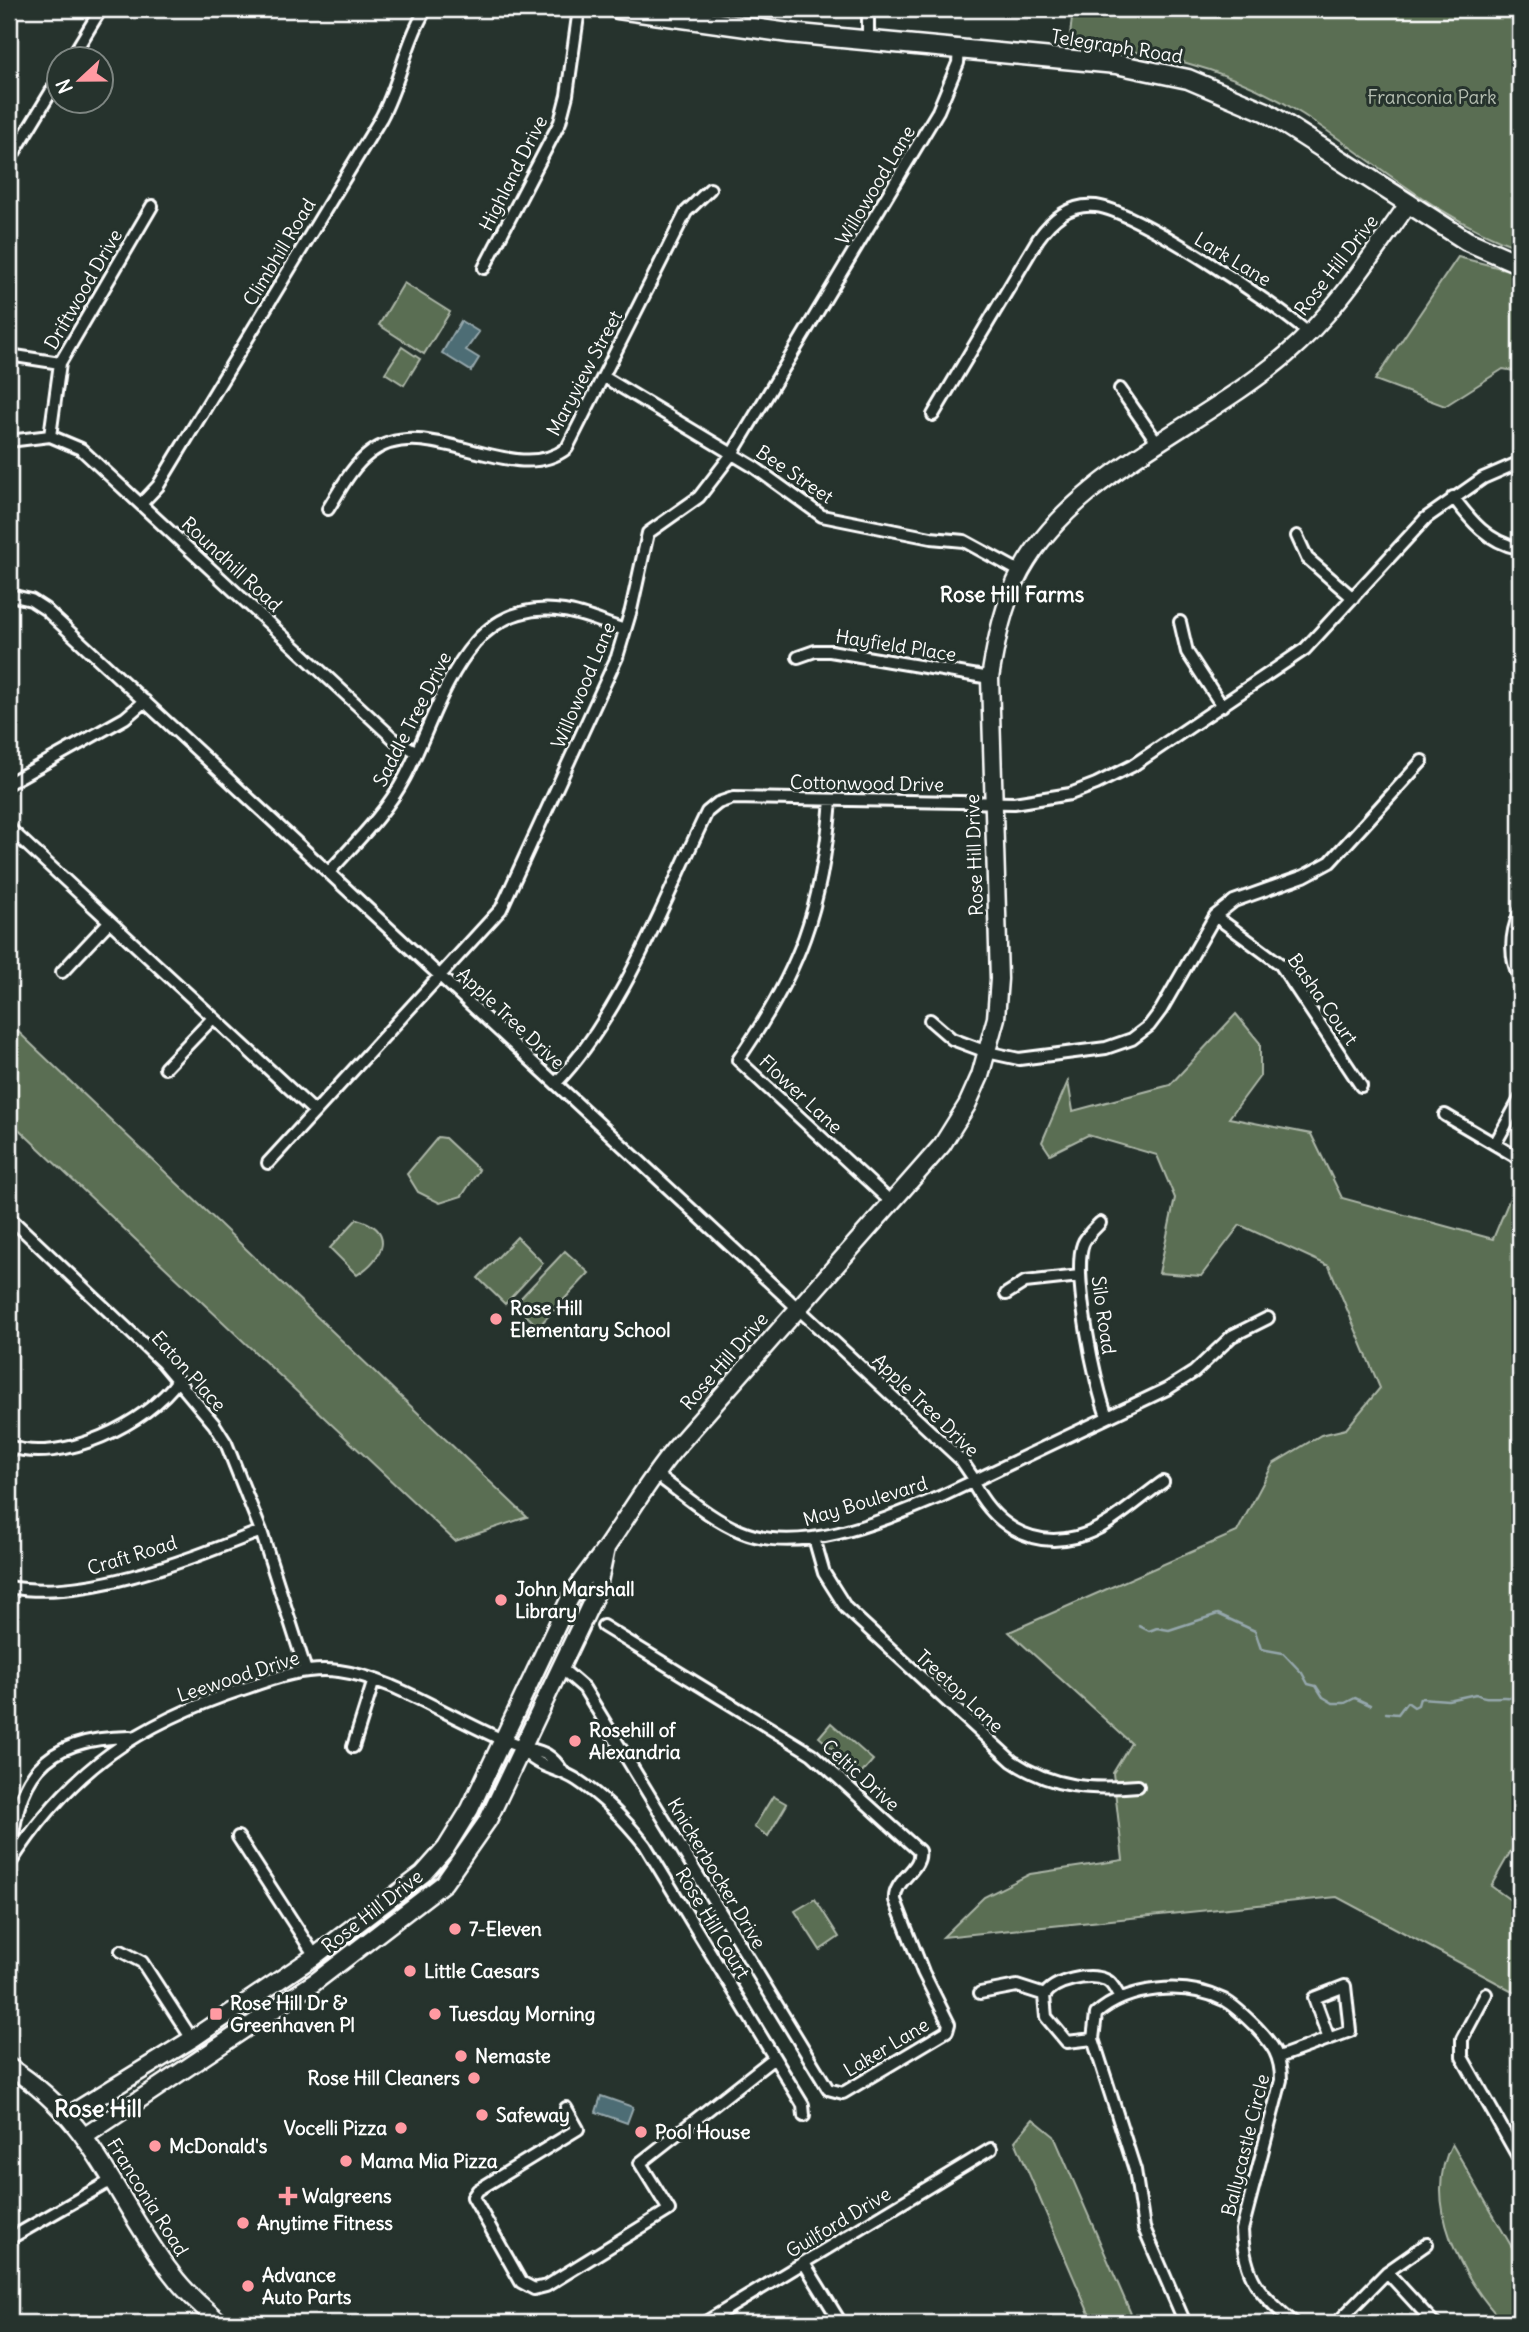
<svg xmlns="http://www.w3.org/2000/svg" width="1529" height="2332" viewBox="0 0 1529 2332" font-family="Delius,sans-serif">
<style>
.green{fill:#5a6e52;stroke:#acb6a8;stroke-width:2}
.water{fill:#4e6d74;stroke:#95a7ac;stroke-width:2}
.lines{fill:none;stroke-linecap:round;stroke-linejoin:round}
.stream{stroke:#95a7ac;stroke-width:2.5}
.street-casing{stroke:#fff;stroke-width:16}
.secondary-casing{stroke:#fff;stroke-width:21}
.primary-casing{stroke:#fff;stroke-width:23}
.street{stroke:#26332d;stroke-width:10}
.secondary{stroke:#26332d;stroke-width:16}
.primary{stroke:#26332d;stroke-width:18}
.poi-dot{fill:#ff9aa2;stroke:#26332d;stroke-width:2.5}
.labels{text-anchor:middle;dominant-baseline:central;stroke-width:6;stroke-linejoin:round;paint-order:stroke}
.street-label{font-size:19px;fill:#fff;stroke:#26332d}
.park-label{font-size:19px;fill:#b5beb1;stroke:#26332d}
.poi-label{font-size:19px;font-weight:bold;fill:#fff;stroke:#26332d;text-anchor:start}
.neighbourhood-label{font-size:21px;font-weight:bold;fill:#fff;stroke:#26332d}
.quarter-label{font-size:23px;font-weight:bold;fill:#fff;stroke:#26332d}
</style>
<rect width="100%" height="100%" fill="#26332d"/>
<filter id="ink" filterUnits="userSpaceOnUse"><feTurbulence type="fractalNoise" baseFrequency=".0143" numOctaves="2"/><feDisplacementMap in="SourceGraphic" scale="14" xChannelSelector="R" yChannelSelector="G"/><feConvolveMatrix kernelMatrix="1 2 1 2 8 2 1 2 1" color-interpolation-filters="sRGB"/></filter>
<g filter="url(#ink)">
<path class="green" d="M1073 9H1520V248C1438 220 1374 160 1302 114 1232 69 1152 49 1069 44Z
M1458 257 1520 273V372L1503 369 1445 406 1375 380Z
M404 283 450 312 424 354 379 325Z
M402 347 420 359 404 385 385 373Z
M1236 1014 1260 1043V1076L1229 1118 1311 1134 1342 1198 1493 1239 1520 1174V1835L1491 1886 1520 1907V1995L1337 1897 943 1937 984 1897 1030 1874 1123 1860 1113 1773 1131 1743 1009 1632 1237 1532 1273 1464 1321 1435 1346 1429 1380 1388 1329 1266 1240 1225 1201 1276 1159 1273 1175 1198 1157 1155 1088 1135 1050 1154 1042 1142 1068 1081 1073 1111 1170 1085Z
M9 1023 527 1517 455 1541 9 1120Z
M438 1137 445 1138 479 1170 462 1196 440 1203 418 1192 407 1174Z
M357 1219C396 1230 384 1258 357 1275L330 1248Z
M517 1237 543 1263 505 1304 478 1278Z
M565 1251 589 1273 538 1327 515 1304Z
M831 1723 873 1760 861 1774 819 1737Z
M773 1796 787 1804 768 1836 754 1827Z
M815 1899 839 1937 820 1950 795 1911Z
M1033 2119 1054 2136 1135 2323H1093L1015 2141Z
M1452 2144 1520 2261V2323H1504C1462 2280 1421 2202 1452 2144Z"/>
<path class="water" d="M461 321 479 332 466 350 479 358 471 371 442 353Z
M601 2096 633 2107 627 2123 596 2112Z"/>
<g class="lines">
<path class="stream" d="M1139 1626 1149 1631 1157 1628 1169 1630 1218 1614 1255 1631 1261 1649 1283 1653 1302 1673 1308 1684 1316 1686 1323 1697 1333 1703H1345L1355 1698 1370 1705
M1386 1713 1398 1714 1407 1702 1414 1707 1418 1705 1420 1698 1448 1700 1476 1694C1490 1702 1505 1692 1520 1701"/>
<g class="street-casing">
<path id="street" d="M868 41V9
M70 60 101 9
M9 161 60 77
M484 268 560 122 567 95 579 9
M9 355 60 363
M604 377 754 467 822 516 931 538 964 541 1021 572
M1120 389 1159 445
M933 415 1038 239C1052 219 1070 203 1096 206 1137 211 1276 304 1309 334
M50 436 60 363 152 206
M9 441 50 436 81 449 395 740 417 752
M1453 497C1471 521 1488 542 1518 548
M141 504 158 486 381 118C400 83 405 44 426 9
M328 509C340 490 351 467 370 453 427 410 514 490 567 448L686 212 710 189
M1297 536 1307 558 1353 598
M14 596 31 600 45 609 961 1460 974 1479
M1180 622 1187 652 1222 706
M798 657 815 651H830L990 678
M9 783 125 718 145 701
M831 800C822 910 800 970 738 1060L891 1202
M9 828 315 1112
M329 872C356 842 386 813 405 777 441 709 463 595 564 611 585 614 605 624 625 630
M1520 912C1510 935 1509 957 1520 979
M1215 916 1280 964 1361 1086
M62 972 109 922
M930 1020 952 1039 987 1052 1019 1059 1106 1048 1132 1039 1149 1026 1161 1010 1215 916 1234 901 1304 876 1330 862 1422 761
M165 1068 213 1018
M556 1083C623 1013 664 900 707 812L718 803 733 798 1014 803 1070 794 1096 784 1132 766 1305 649 1426 518 1483 478 1520 462
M1445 1115 1520 1159
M1495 1144 1520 1099
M268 1163 501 909 617 657 631 610 648 533 699 497 732 454 938 111 958 63 959 48
M9 1217 162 1362 214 1424 226 1443 261 1531 306 1671
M1100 1223C1094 1229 1086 1236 1083 1244 1072 1272 1095 1387 1107 1416
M1006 1294 1025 1282 1080 1276
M9 1446C60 1466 148 1423 178 1380
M655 1474C682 1493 709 1518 740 1531 801 1557 884 1520 942 1496L1167 1389 1194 1372 1232 1336 1268 1318
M972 1481C992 1522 1028 1549 1076 1537 1108 1529 1137 1500 1163 1482
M814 1538 824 1573 846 1608 1012 1761C1052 1788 1091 1790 1138 1786
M9 1587C88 1601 187 1560 261 1531
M561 1668 584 1688 828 2089 843 2093 947 2031 949 2024 923 1972 895 1900C893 1880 923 1869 919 1851L812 1754 603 1626
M353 1747 374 1680
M522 1747C535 1768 557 1767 577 1780 603 1797 626 1821 645 1845L803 2105 804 2116
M238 1837 315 1956
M10 1862C16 1778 40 1738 130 1737
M9 1865C70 1769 139 1723 246 1688 276 1677 306 1667 339 1671 384 1677 427 1704 467 1723 481 1730 495 1737 510 1743 535 1753 546 1746 563 1772
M121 1951 142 1962 192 2039
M980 1993 1017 1986 1045 1995
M1486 1994 1462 2039V2057L1520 2160
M1120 1998C1116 1992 1113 1983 1106 1980 1089 1973 1054 1980 1044 1996L1046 2017 1067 2042 1093 2039 1096 2014C1128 1986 1185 1981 1224 2000 1235 2006 1248 2019 1257 2028 1273 2045 1281 2056 1281 2080L1242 2230C1244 2277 1259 2294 1294 2323
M1093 2039 1135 2170 1144 2228 1185 2323
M1279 2057 1350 2031 1345 1986 1314 1998 1329 2039
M566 2108 578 2129 478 2190 473 2197 521 2282 534 2289 546 2286 669 2210 640 2163 774 2058
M9 2239 112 2180
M804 2263 841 2323
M1387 2272 1434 2323
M704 2323 991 2149
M1337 2323 1387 2272 1427 2244"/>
</g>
<g class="secondary-casing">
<path id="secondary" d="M9 2067C96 2121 113 2198 172 2274 186 2293 204 2308 221 2323
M69 2115 192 2039 315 1956 423 1874 446 1848 470 1809 569 1600C581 1579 597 1562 610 1542 631 1511 649 1480 673 1451L942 1145 967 1105 980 1076 996 1018 999 979 990 678C996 642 1003 604 1021 571 1075 473 1203 426 1286 355 1335 313 1371 256 1409 203
M85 2136 315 1982 444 1883 488 1820 597 1591 606 1548"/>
</g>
<g class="primary-casing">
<path id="primary" d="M618 9 789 33 1116 64 1188 79 1266 112 1467 241 1520 264"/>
</g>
<use href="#street" class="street"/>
<use href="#secondary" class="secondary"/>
<use href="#primary" class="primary"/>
</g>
</g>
<g class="poi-dot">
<circle cx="496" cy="1319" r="7"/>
<circle cx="501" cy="1600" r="7"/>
<circle cx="575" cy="1741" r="7"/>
<circle cx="455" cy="1929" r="7"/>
<circle cx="410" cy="1971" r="7"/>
<rect x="209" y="2007" width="14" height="14" rx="3.5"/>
<circle cx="435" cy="2014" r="7"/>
<circle cx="461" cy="2056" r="7"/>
<circle cx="474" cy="2078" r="7"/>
<circle cx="482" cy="2115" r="7"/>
<circle cx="401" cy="2128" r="7"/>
<circle cx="641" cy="2132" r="7"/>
<circle cx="155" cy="2146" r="7"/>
<circle cx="346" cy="2161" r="7"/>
<path d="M284.5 2185.5h7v7h7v7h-7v7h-7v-7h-7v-7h7z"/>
<circle cx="243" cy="2223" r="7"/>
<circle cx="248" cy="2286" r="7"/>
</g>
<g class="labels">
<g class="street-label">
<text transform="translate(1117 46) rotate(9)">Telegraph Road</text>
<text transform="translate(513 173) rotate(-63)">Highland Drive</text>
<text transform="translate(875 185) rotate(-59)">Willowood Lane</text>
<text transform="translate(279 252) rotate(-59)">Climbhill Road</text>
<text transform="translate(1233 259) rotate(31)">Lark Lane</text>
<text transform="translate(1336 265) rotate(-52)">Rose Hill Drive</text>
<text transform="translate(83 289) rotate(-60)">Driftwood Drive</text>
<text transform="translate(584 373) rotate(-62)">Maryview Street</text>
<text transform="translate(795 474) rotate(34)">Bee Street</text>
<text transform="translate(232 564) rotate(43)">Roundhill Road</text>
<text transform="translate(896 645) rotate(9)">Hayfield Place</text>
<text transform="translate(583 685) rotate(-67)">Willowood Lane</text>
<text transform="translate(412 719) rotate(-63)">Saddle Tree Drive</text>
<text transform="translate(867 783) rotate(1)">Cottonwood Drive</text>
<text transform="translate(974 855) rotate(-92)">Rose Hill Drive</text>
<text transform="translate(1323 999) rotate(55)">Basha Court</text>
<text transform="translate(511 1018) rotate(43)">Apple Tree Drive</text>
<text transform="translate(801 1094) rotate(43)">Flower Lane</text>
<text transform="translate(1104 1315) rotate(82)">Silo Road</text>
<text transform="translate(724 1361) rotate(-49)">Rose Hill Drive</text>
<text transform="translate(189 1371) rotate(48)">Eaton Place</text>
<text transform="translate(926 1405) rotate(44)">Apple Tree Drive</text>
<text transform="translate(865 1501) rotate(-17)">May Boulevard</text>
<text transform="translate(132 1555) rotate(-17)">Craft Road</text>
<text transform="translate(238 1676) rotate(-18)">Leewood Drive</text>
<text transform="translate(960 1691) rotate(43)">Treetop Lane</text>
<text transform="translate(861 1775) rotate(42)">Celtic Drive</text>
<text transform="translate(717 1873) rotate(59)">Knickerbocker Drive</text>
<text transform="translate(372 1911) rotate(-38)">Rose Hill Drive</text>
<text transform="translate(713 1923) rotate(59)">Rose Hill Court</text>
<text transform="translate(886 2047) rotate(-31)">Laker Lane</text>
<text transform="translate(1245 2145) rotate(-76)">Ballycastle Circle</text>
<text transform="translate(148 2197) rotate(58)">Franconia Road</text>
<text transform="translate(838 2222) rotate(-31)">Guilford Drive</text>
</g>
<g class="park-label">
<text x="1432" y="97">Franconia Park</text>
</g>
<g class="poi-label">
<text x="510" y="1308">Rose Hill<tspan x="510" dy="22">Elementary School</tspan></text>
<text x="515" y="1589">John Marshall<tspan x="515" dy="22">Library</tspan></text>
<text x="589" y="1730">Rosehill of<tspan x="589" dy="22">Alexandria</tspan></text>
<text x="469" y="1929">7-Eleven</text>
<text x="424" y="1971">Little Caesars</text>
<text x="230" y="2003">Rose Hill Dr &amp;<tspan x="230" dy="22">Greenhaven Pl</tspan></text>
<text x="449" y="2014">Tuesday Morning</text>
<text x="475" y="2056">Nemaste</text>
<text x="460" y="2078" text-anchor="end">Rose Hill Cleaners</text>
<text x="496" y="2115">Safeway</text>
<text x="387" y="2128" text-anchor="end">Vocelli Pizza</text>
<text x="655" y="2132">Pool House</text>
<text x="169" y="2146">McDonald's</text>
<text x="360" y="2161">Mama Mia Pizza</text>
<text x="302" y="2196">Walgreens</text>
<text x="257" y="2223">Anytime Fitness</text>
<text x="262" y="2275">Advance<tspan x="262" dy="22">Auto Parts</tspan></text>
</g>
<g class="neighbourhood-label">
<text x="1012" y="594">Rose Hill Farms</text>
</g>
<g class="quarter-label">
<text x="98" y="2108">Rose Hill</text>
</g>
</g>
<rect width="1529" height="2332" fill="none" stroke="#26332d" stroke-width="35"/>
<rect x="18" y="18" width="1494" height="2297" fill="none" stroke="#fff" stroke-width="2.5" filter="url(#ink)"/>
<g transform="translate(80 80) rotate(248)"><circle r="33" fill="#26332d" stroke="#7d8581" stroke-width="2"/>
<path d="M0-5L12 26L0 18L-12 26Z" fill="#ff9aa2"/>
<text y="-10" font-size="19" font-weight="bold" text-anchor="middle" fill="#ffffff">N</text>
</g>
</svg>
